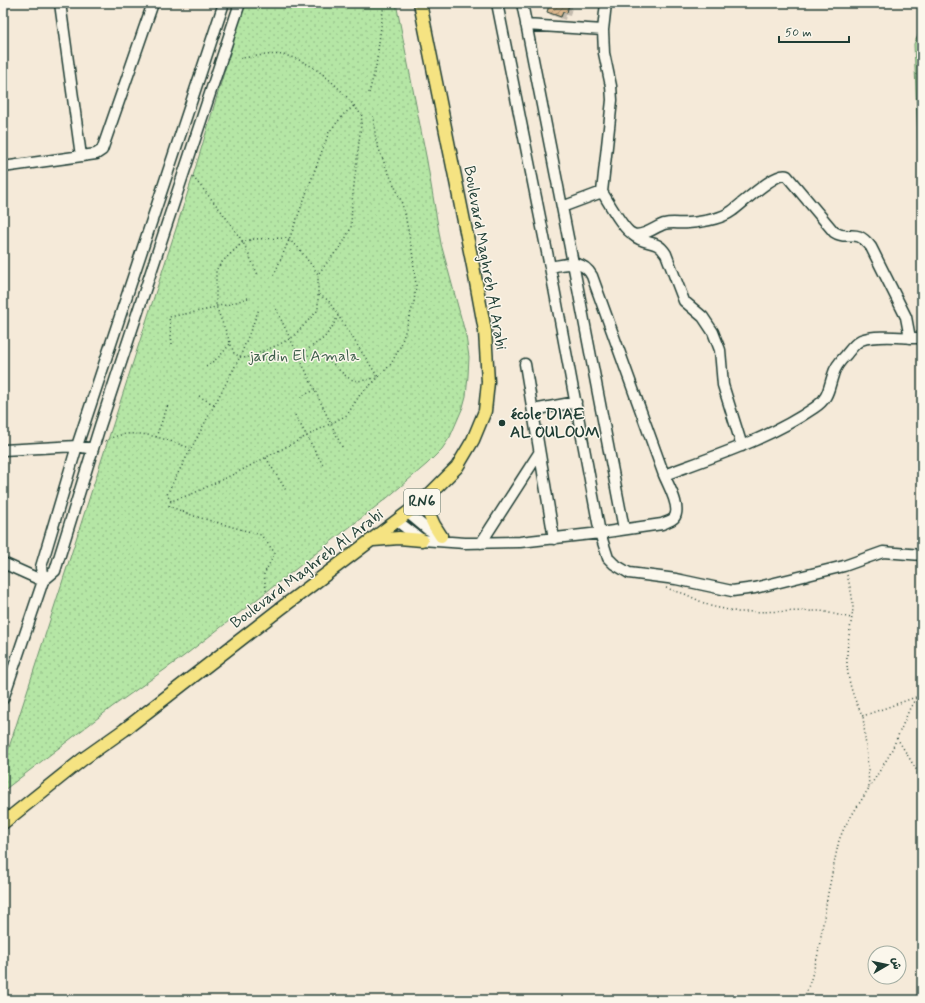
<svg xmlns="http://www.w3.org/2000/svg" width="925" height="1003" viewBox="0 0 925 1003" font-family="Mynerve,'Playpen Sans Arabic',sans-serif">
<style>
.green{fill:#b5e6a5;stroke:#6a926c}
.park{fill:url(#park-dots);stroke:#6a926c}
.shadow{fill:#0003}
.building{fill:url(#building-hatch);stroke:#1f3d34}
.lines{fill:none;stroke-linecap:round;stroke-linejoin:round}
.minor-casing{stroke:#1f3d34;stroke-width:13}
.major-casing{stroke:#1f3d34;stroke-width:15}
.path{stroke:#1f3d34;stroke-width:1.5;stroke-dasharray:1 3;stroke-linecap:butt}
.minor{stroke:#fbf7ec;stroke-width:10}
.major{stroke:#f5e382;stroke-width:12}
.poi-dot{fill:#1f3d34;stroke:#fbf7ec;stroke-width:1.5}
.labels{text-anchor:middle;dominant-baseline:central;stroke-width:3;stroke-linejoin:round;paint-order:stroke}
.shield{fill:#fbf7ec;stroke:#61756b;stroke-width:1}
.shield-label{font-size:15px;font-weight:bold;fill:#1f3d34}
.street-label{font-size:16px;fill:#1f3d34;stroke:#fbf7ec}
.park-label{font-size:16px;fill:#3d5f4b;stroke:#fbf7ec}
.poi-label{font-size:16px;font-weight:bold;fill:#1f3d34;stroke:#fbf7ec;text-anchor:start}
</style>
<defs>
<pattern id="park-dots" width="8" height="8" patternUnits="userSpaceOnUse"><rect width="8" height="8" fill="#b5e6a5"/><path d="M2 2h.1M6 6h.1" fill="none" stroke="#9bc68f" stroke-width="1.8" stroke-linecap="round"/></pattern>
<pattern id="building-hatch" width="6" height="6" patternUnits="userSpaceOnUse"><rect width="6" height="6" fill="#dbb68c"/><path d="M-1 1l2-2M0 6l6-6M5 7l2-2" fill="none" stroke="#b19573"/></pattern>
</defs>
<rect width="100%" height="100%" fill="#f5ead9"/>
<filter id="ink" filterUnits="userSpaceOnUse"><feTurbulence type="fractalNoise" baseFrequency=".025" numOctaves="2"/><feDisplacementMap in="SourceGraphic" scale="8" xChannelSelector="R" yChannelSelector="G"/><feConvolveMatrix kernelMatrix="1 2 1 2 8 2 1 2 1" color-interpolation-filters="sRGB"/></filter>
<g filter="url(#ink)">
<path class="green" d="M922 27V145L918 140 914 44Z"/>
<path class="park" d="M245 3H396L427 161 441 244 466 336 469 357 468 376 466 396 463 407 450 437 442 449 427 464 387 498 184 656 112 707 3 791V766L193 176Z"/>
<path class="shadow" d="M544 3H573L570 16 566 15 565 20 551 15 548 12 549 7Z"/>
<path class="building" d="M543 3H569L567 13 563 12 561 17 547 12 549 5Z"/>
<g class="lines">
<g class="minor-casing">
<path id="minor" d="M60 3 81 156
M497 3 550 267 600 533 608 558 614 564 629 573 676 579 732 591 755 588 844 566 883 552 922 555
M522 3 573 263 624 529
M526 25 603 30 606 3
M3 167 96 154 102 150 153 3
M602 192C608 201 624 231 633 234 642 238 655 227 664 224 672 222 680 224 688 223 702 222 721 219 732 211 742 204 776 171 787 176L834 232C849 242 855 226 871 247L906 317 910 338
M562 207 602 192 612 100 611 86 604 53 603 30
M633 235C646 246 656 238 666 254L684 301 703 317 713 332 720 350 723 385 742 446
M525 364 554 539
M533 410 576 402
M3 450 77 446 93 449
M664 475C715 456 769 439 814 408 829 398 828 390 833 375 835 367 840 361 846 355 850 350 855 343 861 340 876 334 905 338 922 338
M408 513 427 529 442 536
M397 521 422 540 465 543 520 542 600 533 662 524C666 522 671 521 674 518 682 508 668 485 664 475L592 276C582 258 567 264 550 267
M481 543 539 453
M3 563 43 581
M43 581 55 571 100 426 240 3
M3 699 43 581 41 567 77 446 224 3"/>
</g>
<g class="major-casing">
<path id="major" d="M423 501 434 525 441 536
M373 540 399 538 422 540
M3 823 83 759 124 730 280 609 423 501 457 467 473 440 485 411 488 382 485 331 473 266 420 3"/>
</g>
<path class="path" d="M240 58C253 57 271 53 283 55 315 61 344 91 362 116L352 202 351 228 343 243 318 274V310L293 337 278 345 246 358 240 357 234 353 216 306V270L223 261 243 242 254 239 286 238 297 246 318 274
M369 93 376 66 384 3
M193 177 222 212 243 242 258 275
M274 275 289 240 329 132 344 114 355 105
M319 295 328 300 378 377C371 379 360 382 353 380 340 375 334 360 320 356 312 354 306 356 298 356L324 338 331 329 338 316
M276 309 343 449
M172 344 169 317 211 309 216 306 227 305 248 298
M262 352 268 366
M206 367 220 356 230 344
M199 396 214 405
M300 397 315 390
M295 415 323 465
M156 437 168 405
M105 441C132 425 164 439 190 448
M266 458 287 492
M171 501 167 495 169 490 240 357 259 309
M847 575C850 586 853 598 853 609 851 627 846 646 847 664 848 682 854 701 863 716L916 697
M666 588 685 594 710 606 738 612 821 611 851 618
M274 600 266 590 264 574 275 553 261 535 194 516 169 506 171 501 192 494 238 472 347 415 361 393 375 381 391 364 401 345 414 302 416 285 412 251 405 214 400 198 385 165 376 141 373 116
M922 688 910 708 897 738 922 779
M869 788 890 754 897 738
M800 1000 806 993 811 979 818 954 828 893 839 840 845 826 869 788 868 768 863 716"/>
<use href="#minor" class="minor"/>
<use href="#major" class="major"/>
</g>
</g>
<circle class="poi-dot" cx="502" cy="423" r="4"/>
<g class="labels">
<rect class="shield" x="404" y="489" width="36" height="26" rx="3"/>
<g class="shield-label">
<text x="422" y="502">RN6</text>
</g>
<g class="street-label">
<text transform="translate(485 258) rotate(80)">Boulevard Maghreb Al Arabi</text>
<text transform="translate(307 569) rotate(-37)">Boulevard Maghreb Al Arabi</text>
</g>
<g class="park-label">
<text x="304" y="356">jardin El Amala</text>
</g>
<g class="poi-label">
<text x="510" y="414">école DIAE<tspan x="510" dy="18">AL OULOUM</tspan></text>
</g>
</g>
<rect width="925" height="1003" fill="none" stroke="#fbf7ec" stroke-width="16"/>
<rect x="8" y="8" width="909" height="987" fill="none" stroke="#1f3d34" stroke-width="1.5" filter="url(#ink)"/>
<g transform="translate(887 965) rotate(81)"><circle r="19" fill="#fbf7ec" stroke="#a3ada2"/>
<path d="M0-3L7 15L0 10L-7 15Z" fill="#1f3d34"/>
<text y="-6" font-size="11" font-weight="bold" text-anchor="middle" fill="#1f3d34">ش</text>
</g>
<path d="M779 36v6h70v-6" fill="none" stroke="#1f3d34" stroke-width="2"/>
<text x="785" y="36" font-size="12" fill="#1f3d34" stroke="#fbf7ec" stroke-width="3" paint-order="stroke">50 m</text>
</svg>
